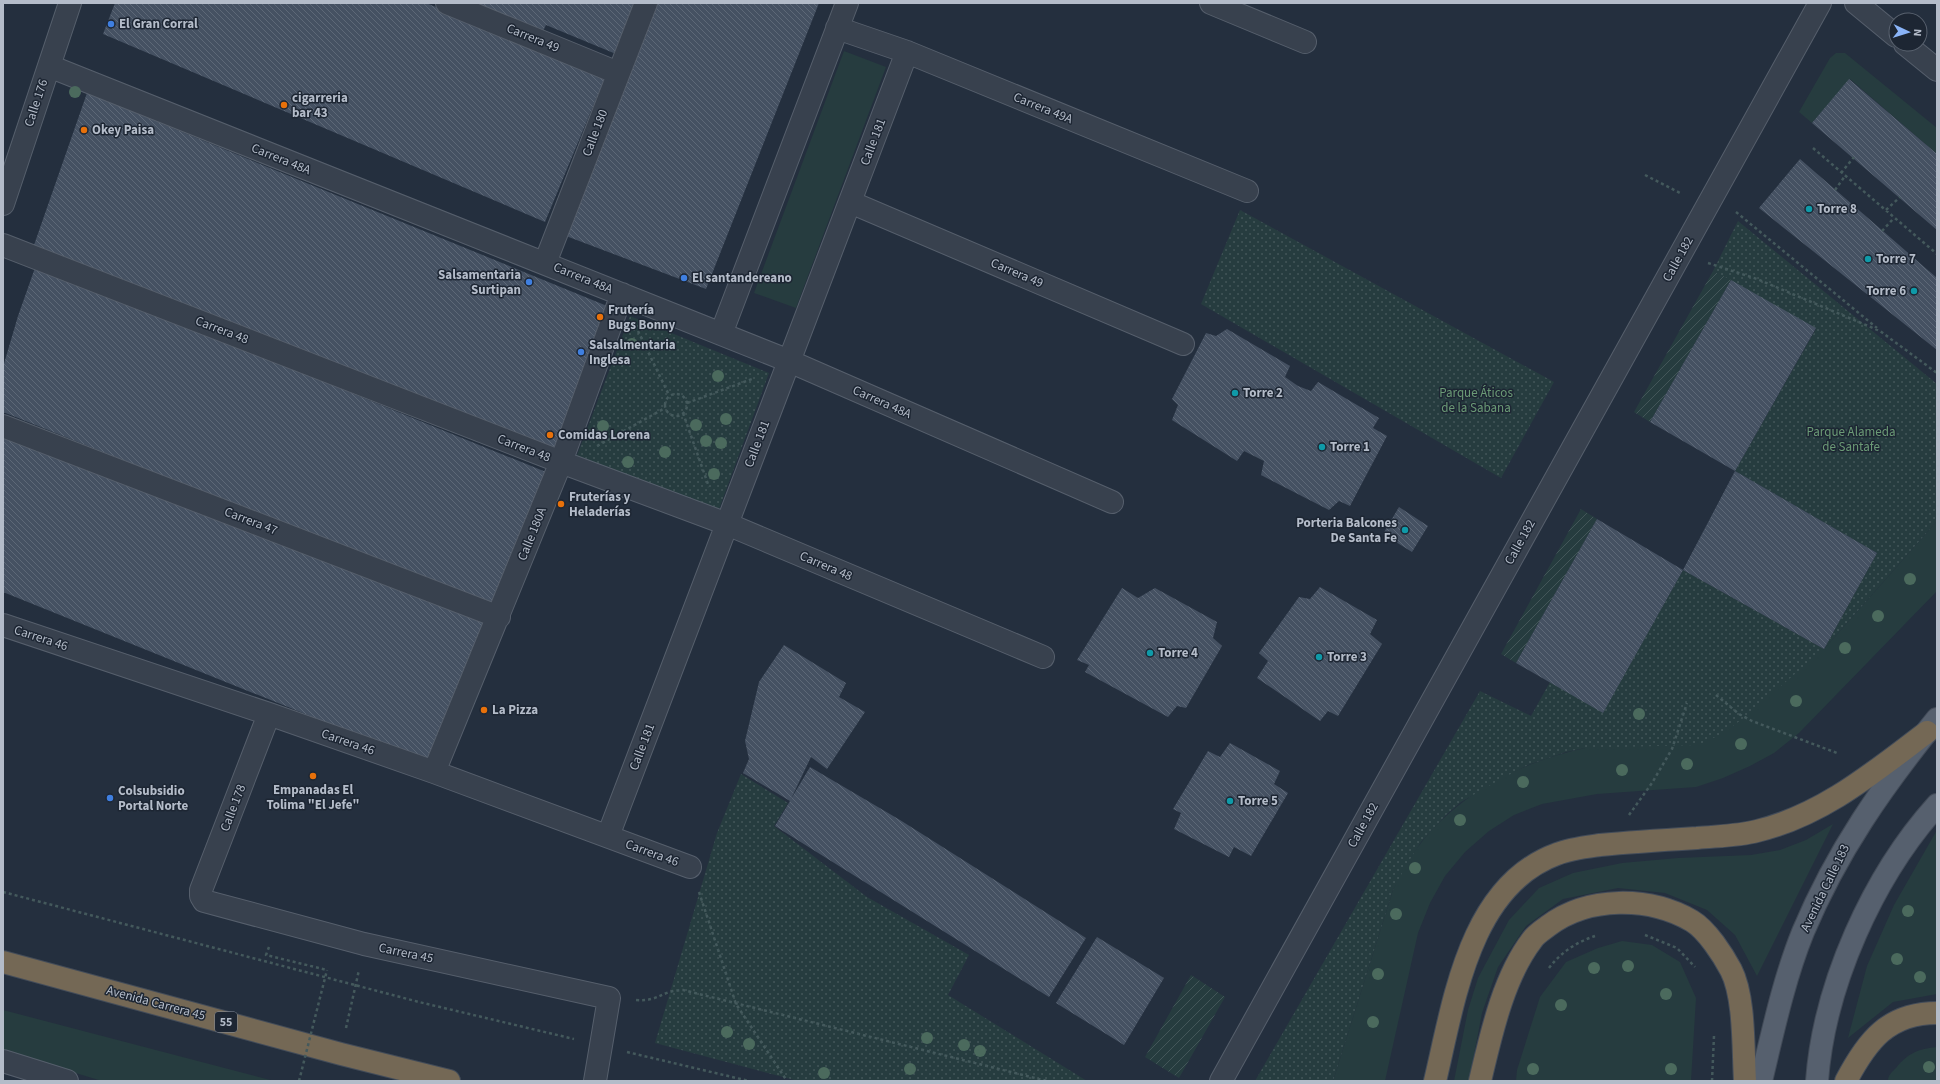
<svg xmlns="http://www.w3.org/2000/svg" width="1940" height="1084" viewBox="0 0 1940 1084" font-family="'Source Sans 3',sans-serif">
<style>
.grass{fill:#263c3f}
.park{fill:url(#park-dots)}
.garden{fill:url(#garden-furrows)}
.building{fill:url(#building-back-hatch)}
.lines{fill:none;stroke-linecap:round;stroke-linejoin:round}
.minor-casing{stroke:#565f6c;stroke-width:24}
.major-casing{stroke:#414a57;stroke-width:24}
.highway-casing{stroke:#434c59;stroke-width:24}
.path{stroke:#44595c;stroke-width:2.5;stroke-dasharray:3 3;stroke-linecap:butt}
.minor{stroke:#38414e;stroke-width:22}
.major{stroke:#56606e;stroke-width:22}
.highway{stroke:#746855;stroke-width:22}
.path-bridge{stroke:#44595c;stroke-width:2.5;stroke-dasharray:3 3;stroke-linecap:butt}
.tree{fill:#4b6a5d}
.shop-dot{fill:#3f7fe0;stroke:#1d2633;stroke-width:1.5}
.food-dot{fill:#e8710a;stroke:#1d2633;stroke-width:1.5}
.culture-dot{fill:#0f9aa8;stroke:#1d2633;stroke-width:1.5}
.labels{text-anchor:middle;dominant-baseline:central;stroke-width:3;stroke-linejoin:round;paint-order:stroke}
.shield{fill:#1d2633;stroke:#878f9c;stroke-width:1}
.shield-label{font-size:12px;font-weight:bold;fill:#b4bcc9}
.poi-label{font-size:13px;font-weight:bold;fill:#b4bcc9;stroke:#1d2633;text-anchor:start}
.street-label{font-size:13px;fill:#b4bcc9;stroke:#1d2633}
.park-label{font-size:13px;fill:#6b9a76;stroke:#1d2633}
</style>
<defs>
<pattern id="park-dots" width="8" height="8" patternUnits="userSpaceOnUse"><rect width="8" height="8" fill="#263c3f"/><path d="M2 2h.1M6 6h.1" fill="none" stroke="#435659" stroke-width="1.8" stroke-linecap="round"/></pattern>
<pattern id="garden-furrows" width="10" height="10" patternUnits="userSpaceOnUse"><rect width="10" height="10" fill="#263c3f"/><path d="M-1 1l2-2M0 10L10 0M9 11l2-2" fill="none" stroke="#435659"/></pattern>
<pattern id="building-back-hatch" width="6" height="6" patternUnits="userSpaceOnUse"><rect width="6" height="6" fill="#455162"/><path d="M-1 5l2 2M0 0l6 6M5-1l2 2" fill="none" stroke="#5d6877"/></pattern>
</defs>
<rect width="100%" height="100%" fill="#242f3e"/>
<path class="grass" d="M844 51 886 67 796 308 754 293Z
M1836 53H1845L1937 128V154L1850 79 1812 123 1799 112 1830 58Z
M1937 521V591L1799 733 1774 753 1750 766 1723 778 1696 787 1597 794 1542 804 1514 815 1489 831 1465 852 1445 876 1430 903 1418 933 1385 1081H1333L1393 890C1428 810 1503 766 1585 748L1824 649Z
M1833 824 1757 976 1735 935 1707 910 1665 893 1618 888 1563 899 1526 926 1498 967 1482 1013 1469 1081H1454L1468 1010 1478 978 1509 920 1539 888 1573 873 1622 863 1678 858 1751 855 1780 850 1806 840Z
M1937 830V994L1893 1002 1848 1038 1867 966 1894 905Z
M1622 941 1652 945 1680 962 1696 998 1691 1081H1516L1517 1070 1540 997 1566 962 1598 948Z
M3 1010 274 1081H102L3 1051Z
M1937 1047V1081H1888C1888 1075 1892 1072 1896 1068 1908 1053 1918 1049 1937 1047Z"/>
<path class="park" d="M1240 210 1554 382 1501 478 1201 304Z
M1738 221 1937 384V521L1824 649 1745 717 1722 734 1698 745 1585 748 1566 752 1528 765 1501 779 1461 802 1446 815 1421 842 1407 864 1393 890 1333 1081H1255L1480 691 1531 716 1550 682 1603 712 1683 570 1824 649 1877 553 1735 471 1816 329 1713 271Z
M630 316 769 373 718 512 576 458Z
M741 774 788 803 774 826 867 897 969 955 948 995 1087 1081H798L655 1043 717 833Z"/>
<path class="garden" d="M1713 271 1731 280 1650 422 1634 412Z
M1581 509 1597 519 1516 663 1501 654Z
M1191 975 1225 997 1179 1078 1145 1057Z"/>
<path class="building" d="M115 3H426L606 75 545 222 103 34Z
M461 3H636L616 54 546 25 541 35Z
M658 3H819L706 289 566 236Z
M1849 79 1937 154V230L1812 123Z
M87 93 612 308 555 454 34 245Z
M1800 159 1937 278V350L1759 208Z
M36 265 546 472 492 607 3 412V367L18 316Z
M1731 280 1816 328 1735 471 1877 553 1824 649 1683 570 1735 471 1650 422Z
M1227 329 1290 366 1285 377 1298 386 1311 391 1318 382 1379 418 1373 428 1387 436 1350 506 1339 501 1329 510 1261 475 1264 461 1244 451 1237 461 1172 420 1178 405 1172 399 1206 333 1216 336Z
M3 434 488 621 429 764 3 592Z
M1399 507 1428 526 1412 552 1383 534Z
M1597 519 1683 570 1603 713 1516 663Z
M1320 587 1377 620 1370 634 1382 644 1338 716 1328 711 1320 721 1257 678 1268 661 1259 653 1299 597 1310 599Z
M1122 588 1138 598 1155 588 1217 622 1213 638 1222 646 1186 708 1177 706 1168 717 1085 672 1089 665 1077 660Z
M784 645 846 683 839 697 865 712 827 769 811 757 791 799 810 767 900 820 1086 938 1049 997 775 826 790 801 743 773 749 759 745 741 759 682Z
M1230 743 1280 771 1274 784 1288 793 1251 856 1234 847 1229 857 1174 829 1181 813 1173 809 1208 751 1220 757Z
M1097 937 1164 978 1124 1045 1056 1003Z"/>
<g class="lines">
<g class="minor-casing">
<path id="minor" d="M447 3 618 73
M1211 3 1305 42
M1856 3 1896 36
M837 28 907 52 1247 191
M1905 44 1937 70
M49 66 789 361 1112 502
M850 202 1183 344
M3 204 70 3
M3 245 561 462 727 524 1043 657
M545 263 646 3
M721 334 847 3
M3 426 499 617
M3 625 269 714 434 772 690 867
M269 714 201 890V896L204 901 364 944 609 998 595 1081
M434 772 561 462 622 294
M608 836 907 52
M3 1061 67 1081
M1221 1081 1820 3"/>
</g>
<g class="major-casing">
<path id="major" d="M1761 1081C1773 1031 1784 979 1803 932 1837 851 1882 787 1937 719
M1817 1081C1824 985 1873 876 1937 805"/>
</g>
<g class="highway-casing">
<path id="highway" d="M3 962 341 1054 449 1081
M1435 1081C1454 1002 1469 886 1557 854 1569 849 1586 847 1600 845 1632 842 1664 840 1697 838 1717 836 1738 836 1757 831 1823 815 1874 772 1927 732
M1480 1081C1491 1035 1503 978 1532 940 1536 934 1543 930 1548 926 1588 896 1649 896 1692 921 1707 930 1723 955 1731 970 1745 997 1743 1050 1745 1081
M1846 1081C1867 1041 1888 1013 1937 1013"/>
</g>
<path class="path" d="M1813 148 1937 254
M1841 173 1854 157
M1645 175 1682 194
M1835 190 1845 176
M1886 210 1900 197
M1736 212 1877 328
M1882 231 1894 218
M1708 263 1757 279 1880 331 1937 373
M638 331 669 395
M665 405a11 11 0 1 1 22 0a11 11 0 1 1-22 0Z
M687 403 752 379
M683 413 709 487
M597 446 665 408
M1716 695 1739 714 1752 721 1837 753
M1629 815 1652 783 1672 749 1687 703
M3 892 419 1002 574 1039
M699 892 736 1004 787 1081
M1645 935 1677 948 1695 967
M269 947 266 955 327 970
M1549 968C1561 952 1577 942 1595 936
M636 1000C659 1002 662 990 683 990L1047 1081
M346 1028 359 970
M627 1052 749 1081
M1712 1081 1714 1036"/>
<use href="#minor" class="minor"/>
<use href="#major" class="major"/>
<use href="#highway" class="highway"/>
<path class="path-bridge" d="M299 1081 327 970"/>
</g>
<g class="tree">
<circle cx="75" cy="92" r="6"/>
<circle cx="632" cy="344" r="6"/>
<circle cx="718" cy="376" r="6"/>
<circle cx="726" cy="419" r="6"/>
<circle cx="696" cy="425" r="6"/>
<circle cx="603" cy="426" r="6"/>
<circle cx="706" cy="441" r="6"/>
<circle cx="721" cy="443" r="6"/>
<circle cx="665" cy="452" r="6"/>
<circle cx="628" cy="462" r="6"/>
<circle cx="714" cy="474" r="6"/>
<circle cx="1910" cy="579" r="6"/>
<circle cx="1878" cy="616" r="6"/>
<circle cx="1845" cy="648" r="6"/>
<circle cx="1796" cy="701" r="6"/>
<circle cx="1639" cy="714" r="6"/>
<circle cx="1741" cy="744" r="6"/>
<circle cx="1687" cy="764" r="6"/>
<circle cx="1622" cy="770" r="6"/>
<circle cx="1523" cy="782" r="6"/>
<circle cx="1460" cy="820" r="6"/>
<circle cx="1415" cy="868" r="6"/>
<circle cx="1908" cy="911" r="6"/>
<circle cx="1396" cy="914" r="6"/>
<circle cx="1897" cy="959" r="6"/>
<circle cx="1628" cy="966" r="6"/>
<circle cx="1594" cy="968" r="6"/>
<circle cx="1378" cy="974" r="6"/>
<circle cx="1920" cy="977" r="6"/>
<circle cx="1666" cy="994" r="6"/>
<circle cx="1561" cy="1005" r="6"/>
<circle cx="1373" cy="1022" r="6"/>
<circle cx="727" cy="1032" r="6"/>
<circle cx="927" cy="1038" r="6"/>
<circle cx="749" cy="1044" r="6"/>
<circle cx="964" cy="1045" r="6"/>
<circle cx="980" cy="1051" r="6"/>
<circle cx="1929" cy="1067" r="6"/>
<circle cx="910" cy="1069" r="6"/>
<circle cx="1533" cy="1069" r="6"/>
<circle cx="1671" cy="1069" r="6"/>
<circle cx="824" cy="1073" r="6"/>
</g>
<g class="shop-dot">
<circle cx="111" cy="24" r="4"/>
<circle cx="684" cy="278" r="4"/>
<circle cx="529" cy="282" r="4"/>
<circle cx="581" cy="352" r="4"/>
<circle cx="110" cy="798" r="4"/>
</g>
<g class="food-dot">
<circle cx="284" cy="105" r="4"/>
<circle cx="84" cy="130" r="4"/>
<circle cx="600" cy="317" r="4"/>
<circle cx="550" cy="435" r="4"/>
<circle cx="561" cy="504" r="4"/>
<circle cx="484" cy="710" r="4"/>
<circle cx="313" cy="776" r="4"/>
</g>
<g class="culture-dot">
<circle cx="1809" cy="209" r="4"/>
<circle cx="1868" cy="259" r="4"/>
<circle cx="1914" cy="291" r="4"/>
<circle cx="1235" cy="393" r="4"/>
<circle cx="1322" cy="447" r="4"/>
<circle cx="1405" cy="530" r="4"/>
<circle cx="1150" cy="653" r="4"/>
<circle cx="1319" cy="657" r="4"/>
<circle cx="1230" cy="801" r="4"/>
</g>
<g class="labels">
<rect class="shield" x="215" y="1012" width="22" height="20" rx="3"/>
<g class="shield-label">
<text x="226" y="1022">55</text>
</g>
<g class="poi-label">
<text x="119" y="24">El Gran Corral</text>
<text x="292" y="98">cigarreria<tspan x="292" dy="15">bar 43</tspan></text>
<text x="92" y="130">Okey Paisa</text>
<text x="1817" y="209">Torre 8</text>
<text x="1876" y="259">Torre 7</text>
<text x="521" y="275" text-anchor="end">Salsamentaria<tspan x="521" dy="15">Surtipan</tspan></text>
<text x="692" y="278">El santandereano</text>
<text x="1906" y="291" text-anchor="end">Torre 6</text>
<text x="608" y="310">Frutería<tspan x="608" dy="15">Bugs Bonny</tspan></text>
<text x="589" y="345">Salsalmentaria<tspan x="589" dy="15">Inglesa</tspan></text>
<text x="1243" y="393">Torre 2</text>
<text x="558" y="435">Comidas Lorena</text>
<text x="1330" y="447">Torre 1</text>
<text x="569" y="497">Fruterías y<tspan x="569" dy="15">Heladerías</tspan></text>
<text x="1397" y="523" text-anchor="end">Porteria Balcones<tspan x="1397" dy="15">De Santa Fe</tspan></text>
<text x="1158" y="653">Torre 4</text>
<text x="1327" y="657">Torre 3</text>
<text x="492" y="710">La Pizza</text>
<text x="313" y="790" text-anchor="middle">Empanadas El<tspan x="313" dy="15">Tolima "El Jefe"</tspan></text>
<text x="118" y="791">Colsubsidio<tspan x="118" dy="15">Portal Norte</tspan></text>
<text x="1238" y="801">Torre 5</text>
</g>
<g class="street-label">
<text transform="translate(533 38) rotate(22)">Carrera 49</text>
<text transform="translate(36 103) rotate(-72)">Calle 176</text>
<text transform="translate(1043 108) rotate(22)">Carrera 49A</text>
<text transform="translate(595 133) rotate(-69)">Calle 180</text>
<text transform="translate(873 142) rotate(-69)">Calle 181</text>
<text transform="translate(281 159) rotate(22)">Carrera 48A</text>
<text transform="translate(1678 259) rotate(-61)">Calle 182</text>
<text transform="translate(1017 273) rotate(23)">Carrera 49</text>
<text transform="translate(583 278) rotate(22)">Carrera 48A</text>
<text transform="translate(222 330) rotate(21)">Carrera 48</text>
<text transform="translate(882 402) rotate(24)">Carrera 48A</text>
<text transform="translate(757 444) rotate(-69)">Calle 181</text>
<text transform="translate(524 448) rotate(21)">Carrera 48</text>
<text transform="translate(251 521) rotate(21)">Carrera 47</text>
<text transform="translate(532 534) rotate(-68)">Calle 180A</text>
<text transform="translate(1520 542) rotate(-61)">Calle 182</text>
<text transform="translate(826 566) rotate(23)">Carrera 48</text>
<text transform="translate(41 638) rotate(18)">Carrera 46</text>
<text transform="translate(348 742) rotate(19)">Carrera 46</text>
<text transform="translate(642 747) rotate(-69)">Calle 181</text>
<text transform="translate(233 808) rotate(-69)">Calle 178</text>
<text transform="translate(1363 825) rotate(-61)">Calle 182</text>
<text transform="translate(652 853) rotate(20)">Carrera 46</text>
<text transform="translate(1825 888) rotate(-64)">Avenida Calle 183</text>
<text transform="translate(406 953) rotate(12)">Carrera 45</text>
<text transform="translate(156 1003) rotate(15)">Avenida Carrera 45</text>
</g>
<g class="park-label">
<text x="1476" y="393">Parque Áticos<tspan x="1476" dy="15">de la Sabana</tspan></text>
<text x="1851" y="432">Parque Alameda<tspan x="1851" dy="15">de Santafe</tspan></text>
</g>
</g>
<rect width="1940" height="1084" fill="none" stroke="#b4bcc9" stroke-width="8"/>
<g transform="translate(1908 32) rotate(94)"><circle r="19" fill="#1d2633" stroke="#59626f"/>
<path d="M0-3L7 15L0 10L-7 15Z" fill="#8ab4f8"/>
<text y="-6" font-size="11" font-weight="bold" text-anchor="middle" fill="#b4bcc9">N</text>
</g>
</svg>
